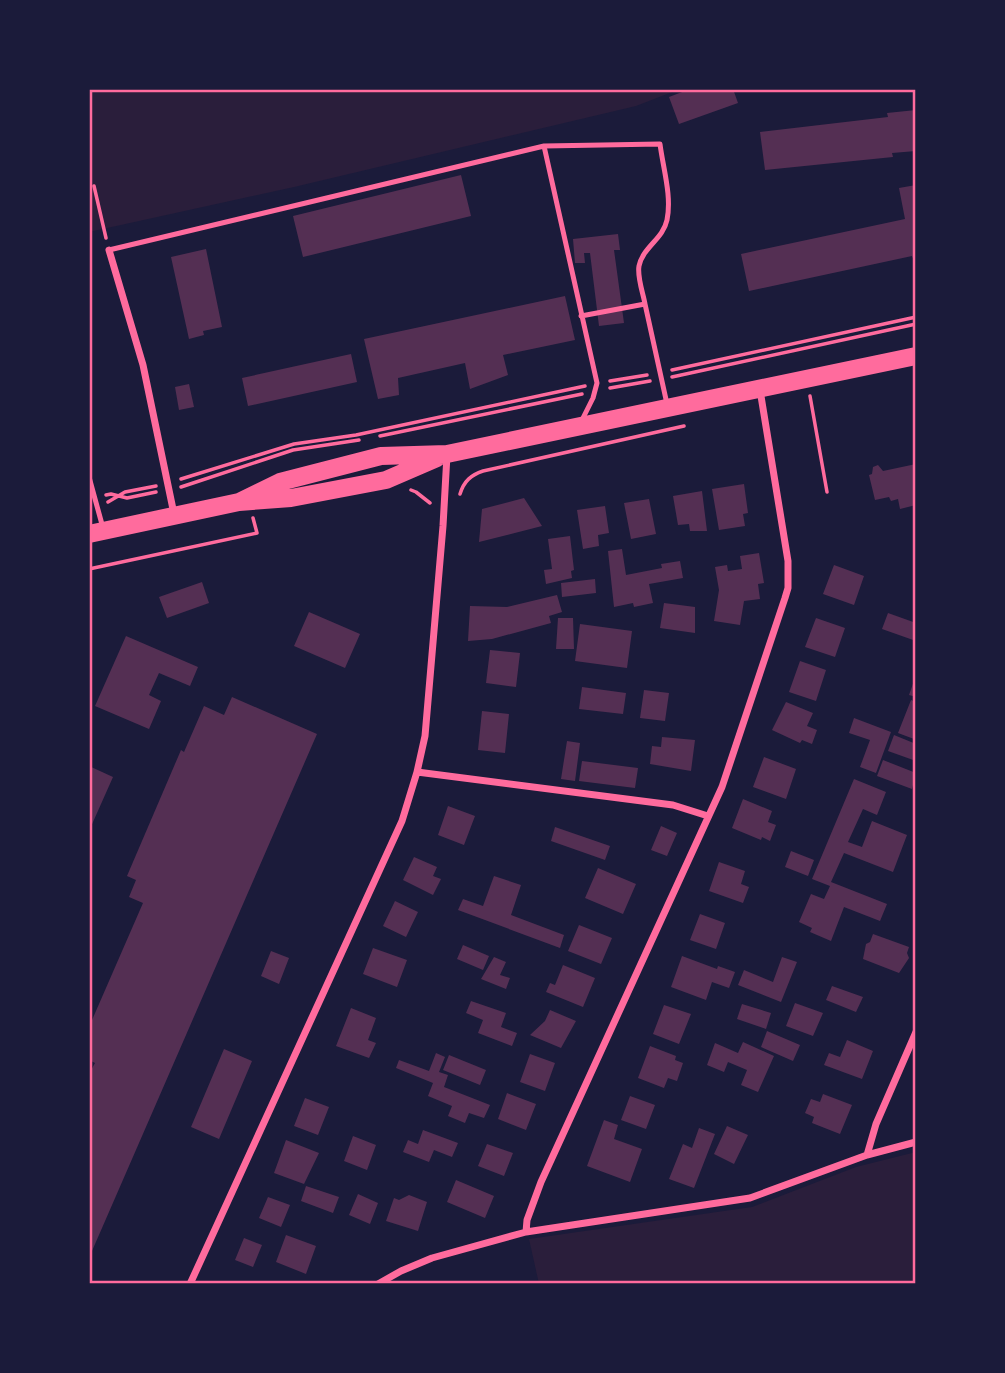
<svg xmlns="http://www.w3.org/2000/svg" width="1005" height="1373" viewBox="0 0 1005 1373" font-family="'DejaVu Sans',sans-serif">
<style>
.green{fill:#2a1e3b}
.building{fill:#542f53}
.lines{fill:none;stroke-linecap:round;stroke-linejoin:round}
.path{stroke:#ff6b9d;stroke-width:3.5}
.service{stroke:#ff6b9d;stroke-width:5}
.minor{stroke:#ff6b9d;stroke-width:7}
.primary{stroke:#ff6b9d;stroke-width:18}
.neatline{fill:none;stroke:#ff6b9d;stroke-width:2.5}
</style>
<rect width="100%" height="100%" fill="#1b1b3a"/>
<path class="green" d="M89 89H680L636 106 294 187 89 232Z
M916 1152V1284H539L529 1239 752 1207 856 1167Z"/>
<path class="building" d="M690 89H733L738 103 679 124 669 97Z
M916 110V151L892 153 893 157 765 170 760 132 888 117 887 113Z
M461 175 471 216 303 257 293 216Z
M916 185V266L912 256 749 291 741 254 905 219 899 188Z
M618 234 620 250H614L624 323 599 326 590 253H584L585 263H575L573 239Z
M206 249 222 327 203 331 204 335 189 339 171 257Z
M565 296 575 340 503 355 508 375 470 389 465 363 398 378 399 395 378 399 364 339Z
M351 354 357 382 248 406 242 378Z
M189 384 194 407 179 410 175 387Z
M916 464V505L900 509 898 499 891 501 889 497 875 500 869 475 872 474 873 467 878 465 883 471Z
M744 484 748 513 743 514 745 526 719 530 712 489Z
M702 491 707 531H690L689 524 678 525 673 496Z
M524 498 542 526 479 542 482 509Z
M649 499 656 534 631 539 624 503Z
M605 506 609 533 598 535 599 546 583 549 577 510Z
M570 536 574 570 571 571 572 578 546 584 544 570 552 569 548 539Z
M622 549 626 575 662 568 661 564 680 561 683 578 649 584 653 603 634 607 633 603 614 607 608 551Z
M759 553 764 583 758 584 760 599 744 601 740 625 714 621 719 590 715 567 727 565 728 571 742 569 740 556Z
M834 565 864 576 854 605 823 594Z
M595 579 596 593 562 597 561 583Z
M202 582 209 603 167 618 159 597Z
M557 595 562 612 549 616 551 623 492 639 468 641 470 606 507 607Z
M664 603 695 607V633L660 628Z
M309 612 360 634 345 668 294 646Z
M888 613 916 623V641L882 629Z
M558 618H573L574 649H556Z
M816 618 845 628 835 657 805 647Z
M580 624 632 631 627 668 575 661Z
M126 636 198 667 190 686 159 673 149 695 161 701 149 729 95 706Z
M490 650 520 653 516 687 486 683Z
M800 661 826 670 816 701 789 692Z
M915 678H916V697L909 695Z
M582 687 626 693 623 714 579 709Z
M644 690 669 693 665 721 640 718Z
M232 697 317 734 92 1251 89 1250V1074L95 1063 89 1060V1027L143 903 129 897 136 880 127 876 181 750 184 752 204 706 224 715Z
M911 700 916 702V734L914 739 898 733Z
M786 702 813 713 807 726 817 730 812 744 802 740 800 743 772 730Z
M482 711 509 714 505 753 478 750Z
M854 718 891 732 876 773 860 767 870 740 849 733Z
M894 735 916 744V761L888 751Z
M662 737 695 740 691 771 650 764 652 746 661 747Z
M567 741 580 743 575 781 561 779Z
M764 757 796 769 786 799 753 787Z
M883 760 916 773 912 789 877 776Z
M582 761 638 768 635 788 579 781Z
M89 766 113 777 89 831Z
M854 779 886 792 877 815 863 809 848 842 862 847 872 821 907 835 893 872 844 853 831 882 887 904 880 921 844 907 831 941 810 932 812 928 799 922 811 894 824 899 830 886 812 879Z
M743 799 772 811 768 822 776 825 770 841 762 837 761 840 732 828Z
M448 806 475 816 464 845 438 835Z
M661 826 677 833 667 856 651 850Z
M555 827 610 846 605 860 551 841Z
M791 851 814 860 808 876 785 867Z
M414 857 437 867 433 876 441 879 433 895 403 880Z
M719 862 745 871 741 884 749 887 743 903 709 891Z
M598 868 636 884 623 914 585 898Z
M494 876 521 885 511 915 564 935 560 948 458 910 463 899 483 906Z
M395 901 418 912 406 937 383 926Z
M700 914 725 923 716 949 690 940Z
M579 925 612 938 601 964 568 951Z
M873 934 909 947 907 953 909 958 899 973 863 959 866 944 870 942Z
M463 945 489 956 483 970 457 959Z
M373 948 407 960 397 987 363 974Z
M271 951 289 958 279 984 261 976Z
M682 956 717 969 718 966 735 972 729 988 712 982 706 1000 671 987Z
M494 957 506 962 500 975 510 978 506 989 481 979Z
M782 957 797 962 781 1002 738 985 744 970 773 982Z
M563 965 595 978 583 1007 546 992 550 983 555 985Z
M832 986 863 997 856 1012 826 1000Z
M471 1001 506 1013 501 1027 517 1033 512 1046 478 1033 483 1020 466 1013Z
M795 1003 823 1013 813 1036 786 1026Z
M742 1004 771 1013 766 1029 737 1019Z
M664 1005 691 1014 679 1044 653 1034Z
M351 1008 376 1018 368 1040 376 1043 369 1058 336 1046Z
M550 1010 576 1021 561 1048 530 1035 545 1021Z
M767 1031 800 1045 793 1061 761 1047Z
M847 1040 873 1051 862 1079 824 1065 829 1053 840 1057Z
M743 1042 774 1056 758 1092 741 1085 747 1070 728 1062 724 1072 707 1065 715 1043 738 1053Z
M650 1046 676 1056 675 1060 683 1063 677 1081 668 1078 664 1088 638 1078Z
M224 1049 252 1061 219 1139 191 1127Z
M436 1053 445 1057 439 1072 448 1075 444 1087 490 1105 484 1118 469 1113 465 1123 448 1116 452 1106 428 1096 433 1083 396 1068 399 1060 429 1071Z
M530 1054 555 1063 545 1091 520 1082Z
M449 1055 486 1070 480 1085 443 1070Z
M507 1093 536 1104 526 1130 498 1119Z
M823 1094 852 1105 840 1134 812 1123 814 1117 805 1113 811 1099 820 1102Z
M630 1096 655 1105 646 1129 621 1120Z
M305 1098 329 1107 318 1135 294 1126Z
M604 1120 618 1125 614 1139 642 1149 630 1182 587 1166Z
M727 1126 748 1135 734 1164 714 1154Z
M699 1128 715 1134 694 1188 669 1179 683 1144 692 1148Z
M423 1130 458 1143 452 1157 434 1150 429 1162 403 1152 408 1140 418 1144Z
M353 1136 376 1145 367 1170 344 1161Z
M286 1140 319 1153 304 1184 274 1173Z
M487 1144 513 1153 504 1176 478 1166Z
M456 1180 494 1196 485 1218 447 1202Z
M306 1186 339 1197 333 1213 301 1201Z
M358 1194 378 1203 370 1224 349 1215Z
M409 1195 427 1202 418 1231 386 1221 394 1198 399 1200Z
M268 1197 290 1205 281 1227 259 1218Z
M286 1235 316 1246 306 1274 276 1262Z
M244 1238 262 1245 253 1267 235 1260Z"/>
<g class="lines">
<path class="path" d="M94 186 106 238
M672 370 916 317
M672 377 916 324
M610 381 647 375
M610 388 650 381
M810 396 827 492
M380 436 582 394
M181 479 294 444 356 435 585 386
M181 487 293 450 359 440
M411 490 416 492 430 503
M460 494C464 481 471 475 483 471L684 426
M106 495 111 494 127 498 156 492
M108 502 125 492 156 486
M89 569 257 533 253 518"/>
<path class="service" d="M544 146 660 144C663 168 672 196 667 220 663 239 643 247 639 266 637 277 643 293 645 304
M109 250 544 146 597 383 593 398 582 420
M581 316 645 304 667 404
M89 477 103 528"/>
<path class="minor" d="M109 250 143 365 174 514
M417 772 673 805 708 816
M867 1155 876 1124 916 1032
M526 1232 527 1220 541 1182 722 787 785 598 788 588V561L760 390
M190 1284 402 821 417 772 425 736 443 526 447 455
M378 1284 401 1271 432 1258 526 1232 750 1198 867 1155 916 1142"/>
<path class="primary" d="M239 502 280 482 381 456 447 454 916 356
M89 534 239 502 291 498 386 480 437 458"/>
</g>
<rect width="1005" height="1373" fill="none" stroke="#1b1b3a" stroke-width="182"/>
<rect x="91" y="91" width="823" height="1191" class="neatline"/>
</svg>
